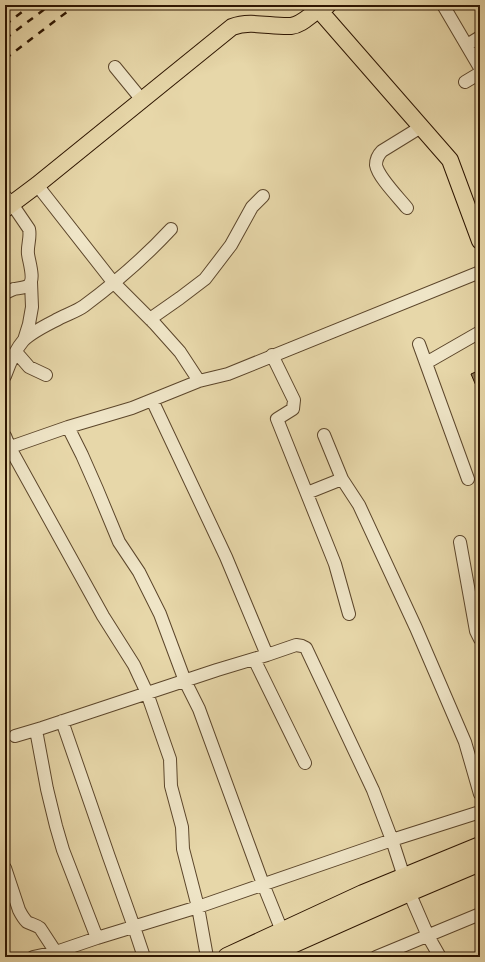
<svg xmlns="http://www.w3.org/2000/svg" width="485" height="962" viewBox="0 0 485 962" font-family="'IM FELL Double Pica',serif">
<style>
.building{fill:#8e7a58;stroke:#2d1501}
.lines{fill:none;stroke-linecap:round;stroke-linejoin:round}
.minor-casing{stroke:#5c462b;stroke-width:14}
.major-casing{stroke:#2d1501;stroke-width:18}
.highway-casing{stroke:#2d1501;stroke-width:20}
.minor{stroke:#efe5c7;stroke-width:12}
.major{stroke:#e7d7a9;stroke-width:16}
.highway{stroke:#e7d7a9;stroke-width:18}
.rail{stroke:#2d1501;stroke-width:2.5;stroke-dasharray:7 7;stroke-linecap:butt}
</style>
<rect width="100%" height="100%" fill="#e7d7a9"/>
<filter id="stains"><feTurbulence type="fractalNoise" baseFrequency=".005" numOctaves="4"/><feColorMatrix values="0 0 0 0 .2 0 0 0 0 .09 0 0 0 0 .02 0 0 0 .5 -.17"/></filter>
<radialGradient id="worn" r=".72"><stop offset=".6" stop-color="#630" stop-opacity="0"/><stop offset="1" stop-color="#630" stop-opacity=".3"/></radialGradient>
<path class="building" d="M480 370V395L471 374Z"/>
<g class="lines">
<g class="minor-casing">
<path id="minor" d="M443 5 480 68
M467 45 480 37
M115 67 142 100
M465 82 480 73
M37 185 113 282 155 324 180 352 199 381
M5 196 12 204 29 229C31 238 27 245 28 254 29 262 35 279 29 285 25 288 19 288 14 289 11 290 8 292 5 293
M407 208C399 198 378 177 376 165 376 159 378 155 382 151L421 127
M150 319 180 298 205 279 231 245 252 207 263 196
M24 340 29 324 32 307 31 282
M419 344 468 479
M16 352 29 367 46 375
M272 355 294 400 293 409 277 419 335 564 349 614
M426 363 480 332
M5 376C9 365 16 349 23 341 31 332 49 324 60 318 68 314 77 311 84 306 115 283 145 257 171 229
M152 400 226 557 267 655
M68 427 82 455 97 489 119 542 139 572 160 614 185 681 199 709 263 884 282 931
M324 435 342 479 359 505 416 628 465 742 480 794
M5 436 10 448 103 616 134 665 147 693 170 759 171 786 182 827 183 849 198 907 207 957
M5 449 68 427 132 408 199 381 228 374 480 272
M307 493 342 479
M460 542 476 631 480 639
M254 659 305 763
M62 721 109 857 134 927 144 957
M36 730 47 789 56 826 63 850 97 938
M15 736 42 728 217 670 267 655 296 645 302 646 306 648 373 790 392 840 404 877
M5 868 19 910C21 914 24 919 27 922 31 924 36 925 40 928L59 957
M409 892 428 936 440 957
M33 957 56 952 97 938 198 907 392 840 480 812
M376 957 480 914"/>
</g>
<g class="major-casing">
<path id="major" d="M319 10 450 160 480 241
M5 209 37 185 232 27C251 20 271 27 291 26 301 25 309 16 317 11 321 9 325 7 328 5"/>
</g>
<g class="highway-casing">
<path id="highway" d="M227 957 363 894 480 846
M263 957 409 892 480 862"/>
</g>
<use href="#minor" class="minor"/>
<use href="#major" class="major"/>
<use href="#highway" class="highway"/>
<path class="rail" d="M5 25 31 5
M5 39 50 5
M5 59 76 5"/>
</g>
<rect width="485" height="962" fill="none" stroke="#e7d7a9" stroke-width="20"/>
<rect x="6" y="6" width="473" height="950" fill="none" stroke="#2d1501" stroke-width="2"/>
<rect x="10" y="10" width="465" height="942" fill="none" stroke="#2d1501"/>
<rect width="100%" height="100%" filter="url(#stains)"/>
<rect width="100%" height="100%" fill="url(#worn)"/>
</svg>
